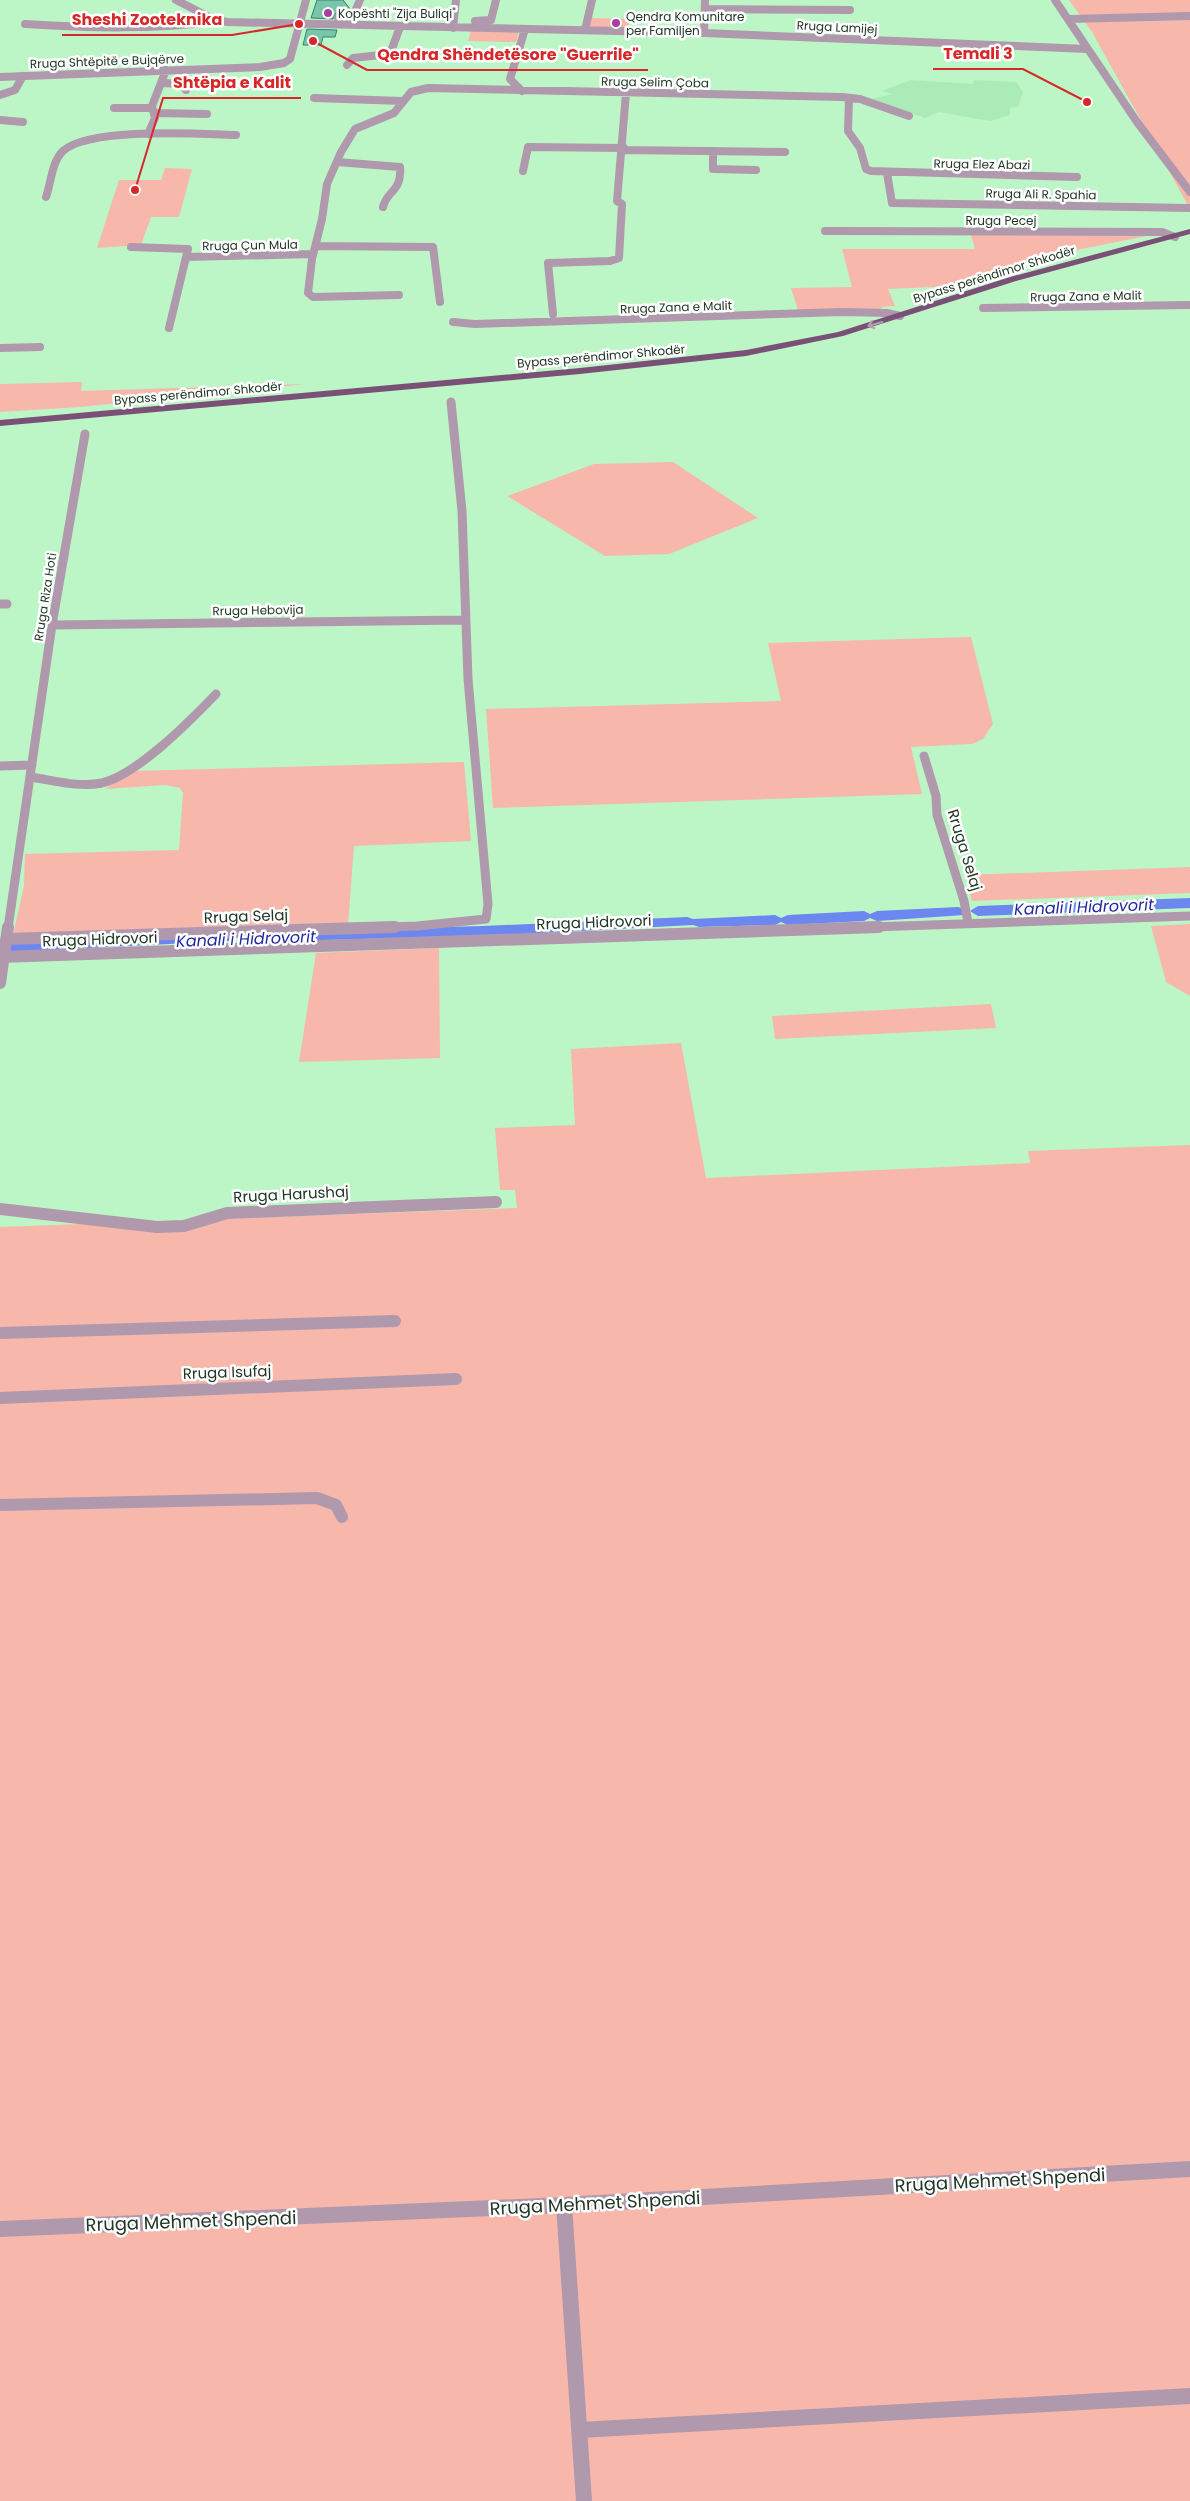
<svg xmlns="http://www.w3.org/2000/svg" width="1190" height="2501" viewBox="0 0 1190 2501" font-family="Poppins,sans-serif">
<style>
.built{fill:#abebb8}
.green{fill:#f7b7ab}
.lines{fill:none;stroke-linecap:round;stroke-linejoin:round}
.canal{fill:#6c87ef;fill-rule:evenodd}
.building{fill:#78c5ab;stroke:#35846c}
.minor-far3{stroke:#b099ad;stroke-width:8}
.minor-far2{stroke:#b099ad;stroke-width:9}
.minor-far1{stroke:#b099ad;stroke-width:12}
.minor{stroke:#b099ad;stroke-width:16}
.trunk{fill:#7a5076;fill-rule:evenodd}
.oneway{stroke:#b69fb4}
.poi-dot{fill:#a73ea0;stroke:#fff;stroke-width:2}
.labels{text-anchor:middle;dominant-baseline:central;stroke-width:5;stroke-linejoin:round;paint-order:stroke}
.far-poi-label{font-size:12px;fill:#203725;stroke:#fff;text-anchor:start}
.far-street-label{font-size:12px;fill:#203725;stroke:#fff}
.street-label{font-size:15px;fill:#203725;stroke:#fff}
.water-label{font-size:16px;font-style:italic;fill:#2128a0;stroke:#fff}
.near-street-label{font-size:18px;fill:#203725;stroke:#fff}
.leader{fill:none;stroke:#d62828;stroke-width:2}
.callout-dot{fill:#d62828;stroke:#fff;stroke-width:2}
.callout-label{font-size:16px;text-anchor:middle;font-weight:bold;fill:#d62828;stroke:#fff;stroke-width:5;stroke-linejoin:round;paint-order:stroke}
</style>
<rect width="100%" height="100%" fill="#bcf6c7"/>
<path class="built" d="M911 80 973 84 974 80 1016 82 1023 92 1018 107 1010 108V115L990 121 939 112 925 118 871 99 893 94 881 91Z"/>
<path class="green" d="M1069 0H1190V209L1092 32Z
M592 18 630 19 628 29 589 27Z
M471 31 519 32 516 42 468 41Z
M165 168 192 169 179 217H151L141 245 97 248 119 180H161Z
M970 232 1152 235 1076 250 1071 254 1018 266 956 286 888 289 895 306 883 307 879 310H798L791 288 852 287 842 249H975Z
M82 382 81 391 306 384 80 407 0 412V384Z
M673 462 758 518 669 554 605 556 507 496 594 464Z
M971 637 993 724 983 739 972 744 911 747 922 794 493 808 486 709 781 701 768 643Z
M464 762 471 841 354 846 348 925 13 935 24 886 25 854 179 850 183 793 180 788 166 785 105 789 132 771Z
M1190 867V893L972 901 965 875Z
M1190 924V996L1166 982 1151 926Z
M439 948 440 1058 299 1062 316 953Z
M991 1004 996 1028 775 1039 772 1016Z
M681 1043 706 1178 1030 1163 1028 1151 1190 1145V2501H0V1227L517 1208 515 1190H500L495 1128 575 1125 571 1049Z"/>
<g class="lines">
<path class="canal" d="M1190 898V908L978 916 970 911 978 906Z
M958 907 964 909 966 912 964 915 877 921 870 918 864 921 788 925 781 922 775 925 699 927 693 925 482 936 286 941 280 939 278 936 280 933 286 931 483 926 687 917 693 919 775 915 781 918 788 915 864 911 870 914 877 911Z
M223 933 229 935 231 938 229 941 10 952 4 951 2 947 4 943 10 942Z"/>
</g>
<path class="building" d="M317 0H343L350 9 348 12 336 13 333 19 311 18Z
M307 29 337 30 335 37H323L321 45H303Z"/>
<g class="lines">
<path class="minor-far3" d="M176 0 213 19 227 22 704 33 1087 49
M1055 0 1137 122 1190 192
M706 9 850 10
M338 18H352L360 0
M1069 19 1190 16
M475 21 491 20 496 0
M25 24C89 28 154 30 218 21
M453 28 456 0
M585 30 592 0
M704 33 705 0
M347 65 353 58 390 54 400 27
M0 77 260 67 284 63 290 59 306 0
M162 83 184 84 187 85 186 90
M522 91 510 79 525 29
M0 95 15 90 23 76
M314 98 402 101
M849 98 848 131 860 148 866 169 871 171 1077 177
M114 108H151
M155 113 207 114
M0 120 23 122
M148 134 155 118 152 106 166 70
M623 150 785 152
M713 151V169L756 170
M337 162 400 167C402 192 387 190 383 207
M523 171 528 147 624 148
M887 173 892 203 1190 208
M46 197C51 183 52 161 63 151 90 127 199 134 236 135
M825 231 1162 232 1175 237
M317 246 433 247 440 302
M131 247 188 249 169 328
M187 257 313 254
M399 295 313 297 308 293 312 259 322 219 327 184 341 152 355 129 394 113 411 92 428 88 842 97 860 99 909 116
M983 308 1190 305
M553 314 548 263 610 261 619 258 622 204 617 201 626 93
M453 322 475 324 842 312 887 313 900 316
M0 348 40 347"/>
<path class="minor-far2" d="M0 604H7
M52 625 465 620
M924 756 936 796 937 815 964 901 968 923
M0 766 32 765
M30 777C53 780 79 788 102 783 138 774 190 721 216 694
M8 928 52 625 85 434
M355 928 417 926 486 919 488 904 468 679 462 511 451 402
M843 928 1190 916"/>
<path class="minor-far1" d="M7 939 395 927
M0 957 879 927
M0 983 8 927
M0 1209 157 1227 184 1226 227 1213 496 1202
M0 1333 395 1321
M0 1398 456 1379
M0 1505 317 1498 336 1505 342 1517"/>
<path class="minor" d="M564 2205 584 2501
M0 2229 564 2205 1190 2169
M580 2430 1190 2396"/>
<path class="trunk" d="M1190 229V234L1016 281 843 336 746 356 580 374 0 426V420L580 368 746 350 838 332 1010 277Z"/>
</g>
<defs><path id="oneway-shaft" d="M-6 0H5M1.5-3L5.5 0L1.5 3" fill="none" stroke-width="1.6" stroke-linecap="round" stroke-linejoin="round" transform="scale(1.25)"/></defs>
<use class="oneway" href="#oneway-shaft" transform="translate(875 324) rotate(164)"/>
<g class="poi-dot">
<circle cx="328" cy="13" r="5"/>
<circle cx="616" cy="23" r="5"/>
</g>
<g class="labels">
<g class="far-poi-label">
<text x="338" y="13">Kopështi "Zija Buliqi"</text>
<text x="626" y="16">Qendra Komunitare<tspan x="626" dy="14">per Familjen</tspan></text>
</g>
<g class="far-street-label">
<text transform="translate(837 27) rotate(3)">Rruga Lamijej</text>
<text transform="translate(107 61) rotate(-2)">Rruga Shtëpitë e Bujqërve</text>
<text transform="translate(655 82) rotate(1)">Rruga Selim Çoba</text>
<text transform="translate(982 164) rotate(1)">Rruga Elez Abazi</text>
<text transform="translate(1041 194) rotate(1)">Rruga Ali R. Spahia</text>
<text x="1001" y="220">Rruga Pecej</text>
<text transform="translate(250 245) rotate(-1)">Rruga Çun Mula</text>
<text transform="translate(994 274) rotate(-17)">Bypass perëndimor Shkodër</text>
<text transform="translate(1086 296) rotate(-1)">Rruga Zana e Malit</text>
<text transform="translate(676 307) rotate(-2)">Rruga Zana e Malit</text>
<text transform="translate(601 356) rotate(-5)">Bypass perëndimor Shkodër</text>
<text transform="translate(198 393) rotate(-5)">Bypass perëndimor Shkodër</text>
<text transform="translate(45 597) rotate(-81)">Rruga Riza Hoti</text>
<text transform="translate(258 610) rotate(-1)">Rruga Hebovija</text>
</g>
<g class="street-label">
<text transform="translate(965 850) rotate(73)">Rruga Selaj</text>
<text transform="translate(246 916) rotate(-2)">Rruga Selaj</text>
<text transform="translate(594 922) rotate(-2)">Rruga Hidrovori</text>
<text transform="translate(100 939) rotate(-2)">Rruga Hidrovori</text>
<text transform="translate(291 1194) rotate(-3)">Rruga Harushaj</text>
<text transform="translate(227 1372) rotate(-2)">Rruga Isufaj</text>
</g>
<g class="water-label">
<text transform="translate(1084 907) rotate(-2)">Kanali i Hidrovorit</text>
<text transform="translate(246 939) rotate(-2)">Kanali i Hidrovorit</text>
</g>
<g class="near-street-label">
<text transform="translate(1000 2180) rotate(-3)">Rruga Mehmet Shpendi</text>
<text transform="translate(595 2203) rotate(-3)">Rruga Mehmet Shpendi</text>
<text transform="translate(191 2221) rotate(-2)">Rruga Mehmet Shpendi</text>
</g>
</g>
<path class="leader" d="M299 24L232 35H62M1087 102L1023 69H933M313 41L367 70H648M135 190L163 98H301"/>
<g class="callout-dot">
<circle cx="299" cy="24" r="5"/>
<circle cx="1087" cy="102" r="5"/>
<circle cx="313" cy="41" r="5"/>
<circle cx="135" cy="190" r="5"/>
</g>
<g class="callout-label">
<text x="147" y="25">Sheshi Zooteknika</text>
<text x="978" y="59">Temali 3</text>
<text x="508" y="60">Qendra Shëndetësore "Guerrile"</text>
<text x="232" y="88">Shtëpia e Kalit</text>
</g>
</svg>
